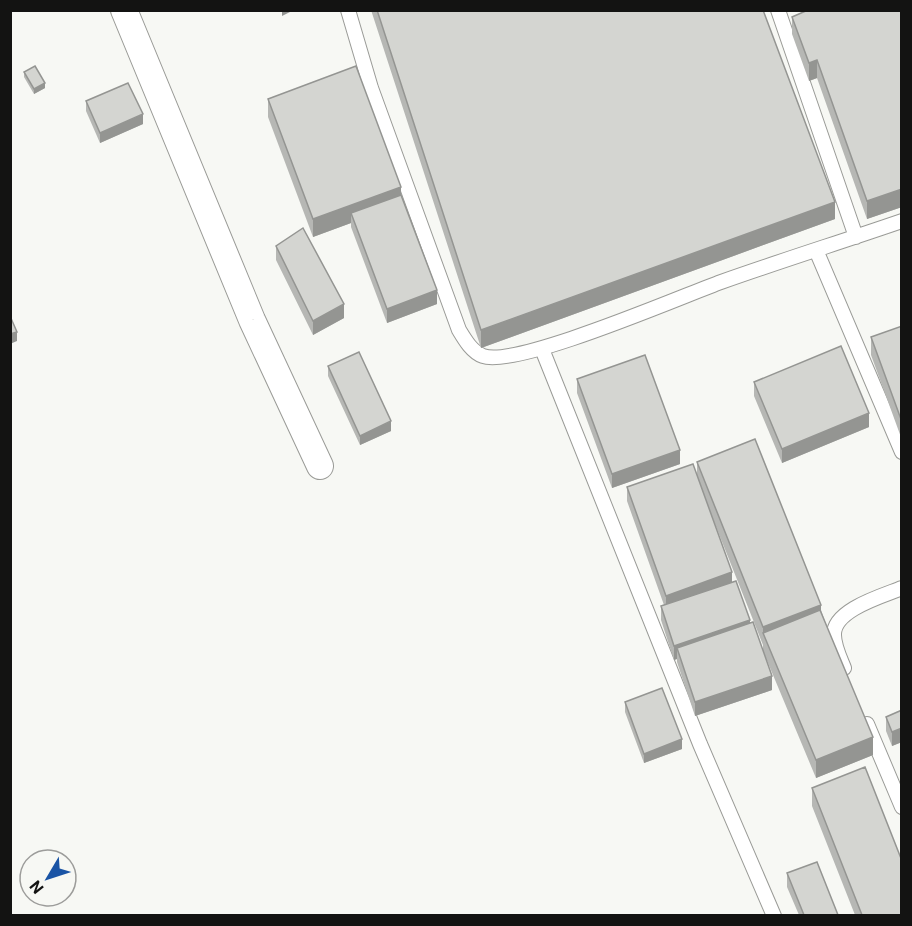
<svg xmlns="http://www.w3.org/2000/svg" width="912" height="926" viewBox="0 0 912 926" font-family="Roboto,sans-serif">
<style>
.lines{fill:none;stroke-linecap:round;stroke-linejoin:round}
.service-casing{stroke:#9a9b97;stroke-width:16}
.minor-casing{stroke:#9a9b97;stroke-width:28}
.service{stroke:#fff;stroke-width:14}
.minor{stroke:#fff;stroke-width:26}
.wall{fill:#b6b7b4}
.shaded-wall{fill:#949592}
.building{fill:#d4d5d1;stroke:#949592;stroke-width:1.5}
</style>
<rect width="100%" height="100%" fill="#f7f8f4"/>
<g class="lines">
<g class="service-casing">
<path id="service" d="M348 10 371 88 459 330C465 340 472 352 483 356 516 368 680 297 721 282 780 261 841 242 902 221
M778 10 856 237
M816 250 902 452
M542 349 700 744 774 916
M844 668C840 658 834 646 834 635 833 610 882 596 902 588
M867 724 902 807"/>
</g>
<g class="minor-casing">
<path id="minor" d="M124 10 252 320 320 466"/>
</g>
<use href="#service" class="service"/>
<use href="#minor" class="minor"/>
</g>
<path class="wall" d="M371 10H763L835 219 481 348Z
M807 10H902V207L867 219 817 78 809 81 792 34V17Z
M24 72 45 88 34 94 24 77Z
M268 99 401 195 437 304 387 323 351 227V223L313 237 268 117Z
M86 101 143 124 100 143 86 111Z
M276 246 344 318 313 335 276 260Z
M902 326V440L871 355V337Z
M328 366 391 431 360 445 328 376Z
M577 379 680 464 612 488 577 393Z
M754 382 869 427 782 463 754 396Z
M697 462 821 610 873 755 816 778 763 651V645L711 514 732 582 750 624 772 690 695 716 677 662V659L674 660 661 620V606L664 605 627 501V487L697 477Z
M625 702 682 749 644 763 625 712Z
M902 710V742L892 746 886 731V717Z
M812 788 902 915H855L812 806Z
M787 873 838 915H799L787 887Z"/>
<path class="shaded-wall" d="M282 10H294L282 16Z
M817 60V78L809 81V63Z
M45 83V88L34 94V89Z
M143 114V124L100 143V133Z
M401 187V205L351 213V223L313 237V219Z
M902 189V207L867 219V201Z
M835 202V219L481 348V330Z
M437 290V304L387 323V309Z
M344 304V318L313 335V321Z
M17 332V341L10 344V334Z
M869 413V427L782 463V449Z
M391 421V431L360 445V436Z
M680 450V464L612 488V474Z
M732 572V586L666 610V596Z
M821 605V623L763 633V645V627Z
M750 620V634L677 648V659L674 660V646Z
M772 676V690L695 716V702Z
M902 728V742L892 746V732Z
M873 737V755L816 778V760Z
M682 739V749L644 763V754Z"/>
<path class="building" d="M377 10H763L835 202 481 330Z
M808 10H902V189L867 201 817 60 809 63 792 17Z
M35 66 45 83 34 89 24 72Z
M356 66 401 187 313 219 268 99Z
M128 83 143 114 100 133 86 101Z
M401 195 437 290 387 309 351 213Z
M303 228 344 304 313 321 276 246Z
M10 316 17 332 10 334Z
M902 326V422L871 337Z
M841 346 869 413 782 449 754 382Z
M359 352 391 421 360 436 328 366Z
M645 355 680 450 612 474 577 379Z
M755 439 821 605 763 627 697 462Z
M693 464 732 572 666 596 627 487Z
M736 581 750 620 674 646 661 606Z
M820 610 873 737 816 760 763 633Z
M753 622 772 676 695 702 677 648Z
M662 688 682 739 644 754 625 702Z
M902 710V728L892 732 886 717Z
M865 767 902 861V915H862L812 788Z
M817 862 838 915H804L787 873Z"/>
<rect width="912" height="926" fill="none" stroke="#131312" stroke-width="24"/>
<g transform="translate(48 878) rotate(231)"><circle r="28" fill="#f7f8f4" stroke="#9c9c9a" stroke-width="1.5"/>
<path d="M0-4.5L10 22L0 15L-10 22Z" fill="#1a54a5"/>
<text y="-9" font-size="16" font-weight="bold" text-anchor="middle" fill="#131312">N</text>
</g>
</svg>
